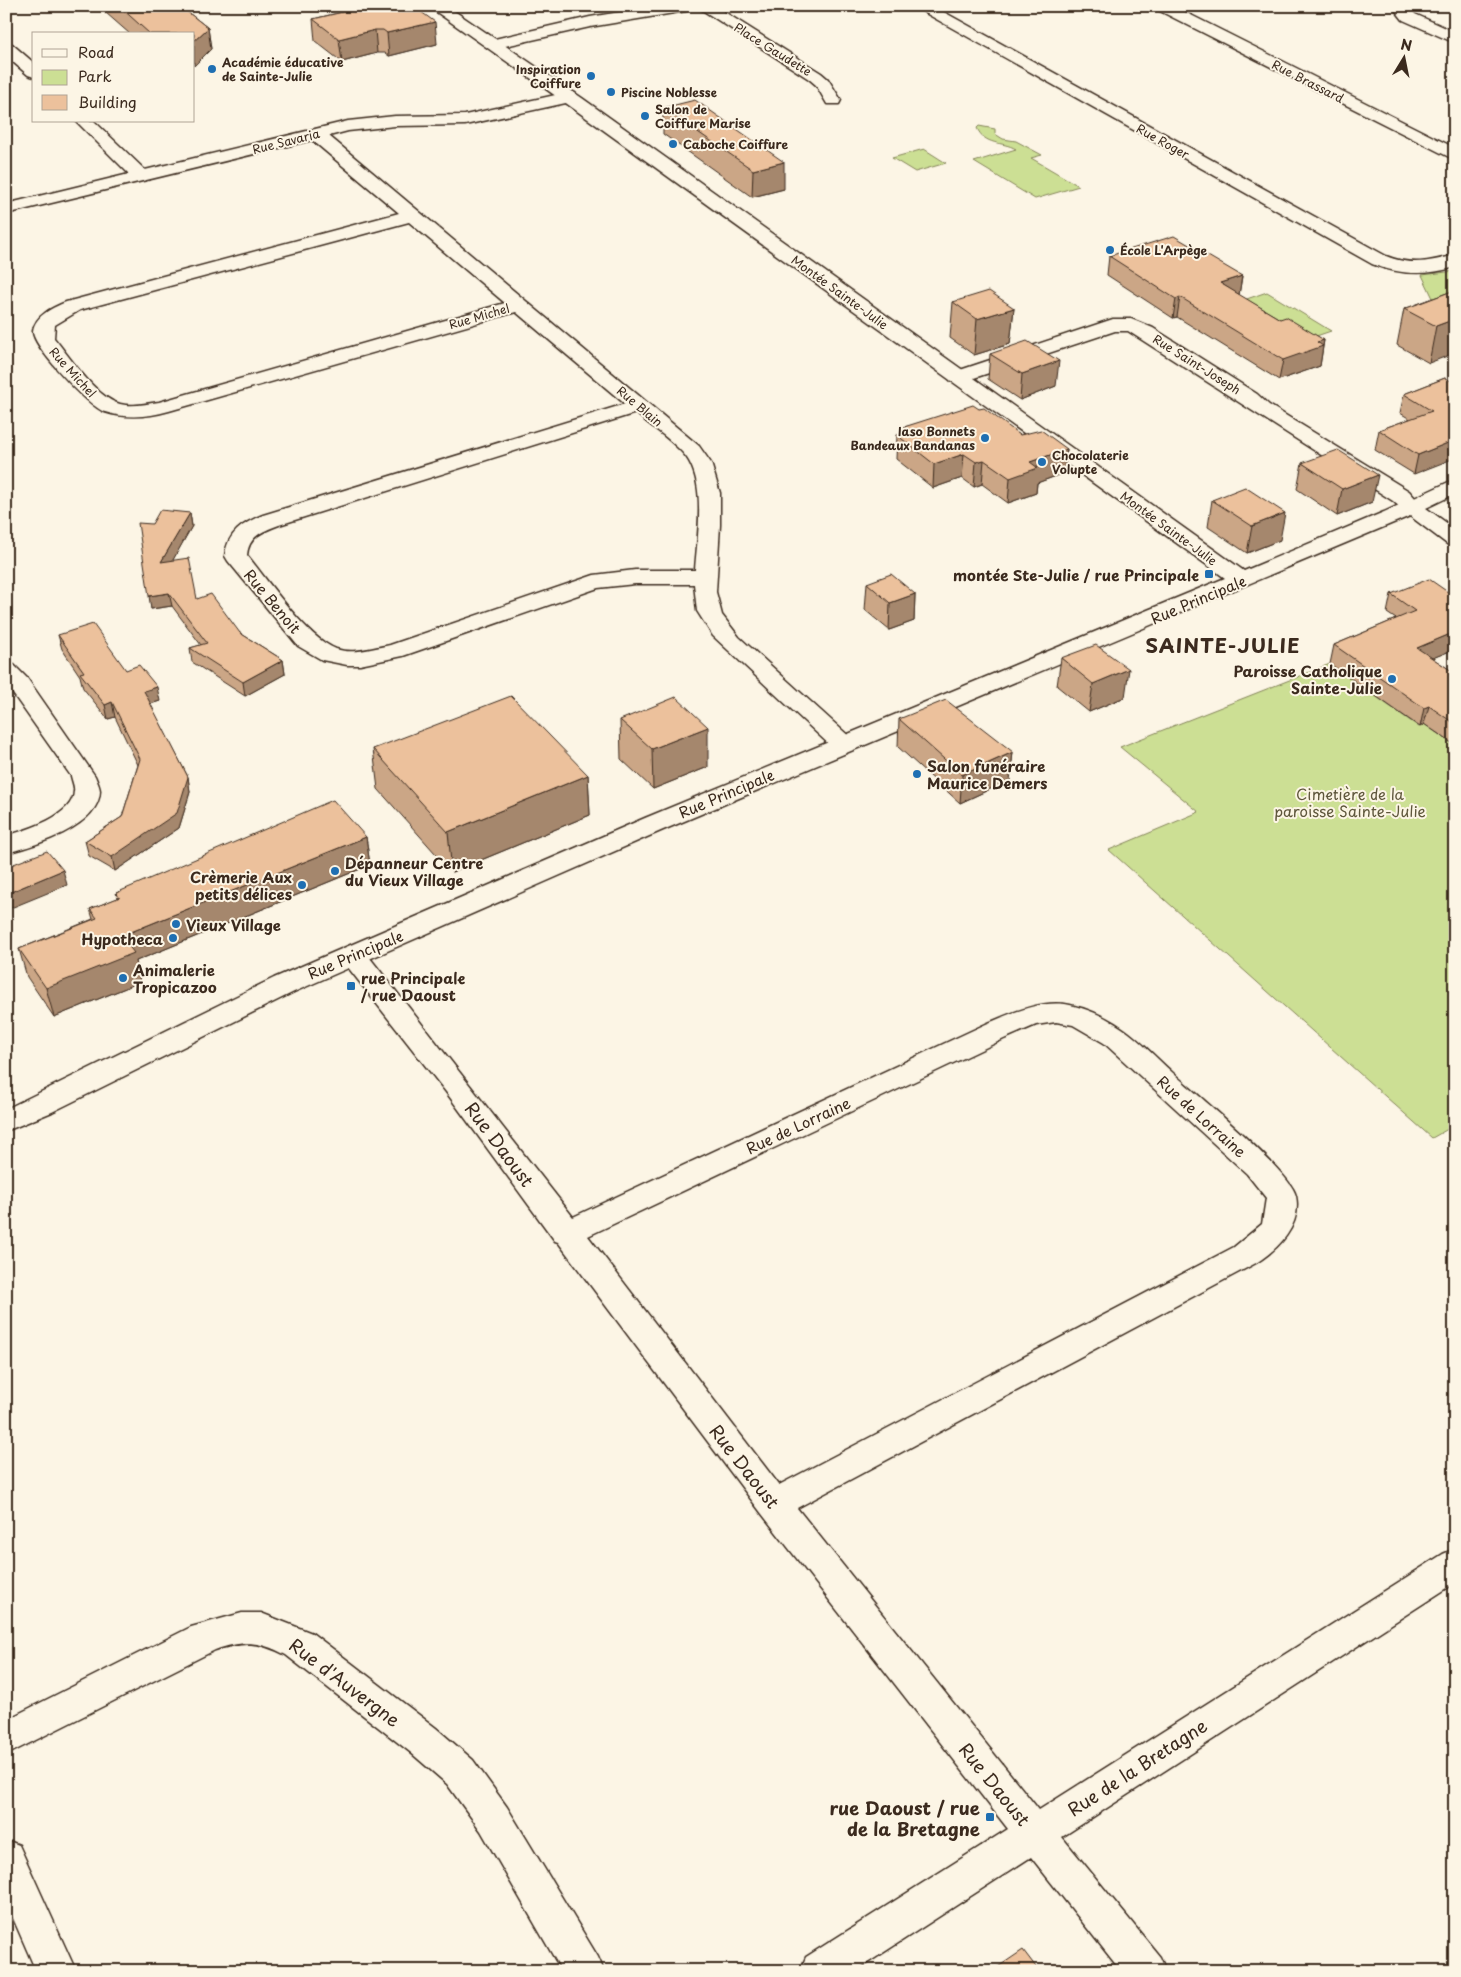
<svg xmlns="http://www.w3.org/2000/svg" width="1461" height="1977" viewBox="0 0 1461 1977" font-family="'Playpen Sans',sans-serif">
<style>
.green{fill:#ccdf94;stroke:#848459}
.lines{fill:none;stroke-linecap:round;stroke-linejoin:round}
.minor-casing{stroke:#3b2a1e;stroke-width:3}
.tertiary-casing{stroke:#3b2a1e;stroke-width:3}
.minor{fill:#fcf5e5;fill-rule:evenodd}
.tertiary{fill:#fcf5e5;fill-rule:evenodd}
.wall{fill:#cba686;stroke:#3b2a1e}
.shaded-wall{fill:#a5876d;stroke:#3b2a1e}
.building{fill:#ecc19c;stroke:#3b2a1e}
.poi-dot{fill:#1f6fb2;stroke:#fcf5e5;stroke-width:2}
.labels{text-anchor:middle;dominant-baseline:central;stroke-width:4;stroke-linejoin:round;paint-order:stroke}
.far-street-label{font-size:12px;fill:#3b2a1e;stroke:#fcf5e5}
.far-poi-label{font-size:12px;font-weight:bold;fill:#3b2a1e;stroke:#fcf5e5;text-anchor:start}
.poi-label{font-size:15px;font-weight:bold;fill:#3b2a1e;stroke:#fcf5e5;text-anchor:start}
.street-label{font-size:15px;fill:#3b2a1e;stroke:#fcf5e5}
.park-label{font-size:15px;fill:#5f573c;stroke:#fcf5e5}
.near-street-label{font-size:18px;fill:#3b2a1e;stroke:#fcf5e5}
.near-poi-label{font-size:18px;font-weight:bold;fill:#3b2a1e;stroke:#fcf5e5;text-anchor:end}
.district-label{font-size:20px;font-weight:bold;letter-spacing:1px;fill:#3b2a1e;stroke:#fcf5e5}
</style>
<rect width="100%" height="100%" fill="#fcf5e5"/>
<filter id="ink" filterUnits="userSpaceOnUse"><feTurbulence type="fractalNoise" baseFrequency=".02" numOctaves="2"/><feDisplacementMap in="SourceGraphic" scale="10" xChannelSelector="R" yChannelSelector="G"/><feConvolveMatrix kernelMatrix="1 2 1 2 8 2 1 2 1" color-interpolation-filters="sRGB"/></filter>
<g filter="url(#ink)">
<path class="green" d="M979 126 995 129V134L1003 139 1016 141 1042 155 1031 158 1079 186 1035 199 974 162 1016 149C1002 141 985 146 977 128Z
M924 149 946 163 915 172 892 158Z
M1455 271V322L1440 313 1422 275Z
M1267 292 1331 331 1296 343 1232 304Z
M1330 664 1419 727 1424 724 1451 743 1455 742V1125L1432 1138 1109 850 1199 812 1120 747Z"/>
<g class="lines">
<g class="minor-casing">
<path id="minor" d="M656 6H694L686 11 590 27 492 49 484 44 486 41 590 17Z
M696 6H715L821 73 828 79 841 100 839 104H827L816 85 809 79Z
M913 6H933L1386 256C1410 266 1430 262 1455 255V267C1426 276 1400 275 1372 264Z
M1153 6H1173L1455 148V160L1156 9Z
M1392 6H1408L1415 14 1455 32V43L1403 20Z
M6 42 12 44 34 63V77L28 75 6 56Z
M569 92 575 93 577 97 575 101 465 125 395 126 348 131 329 136 699 446 711 463 720 493V525L716 592 722 615 739 637 852 739 855 744 852 749 843 751 834 749 713 636 697 611 694 584H635L598 588 403 656 360 665H347L322 660 298 646 228 561 225 556C227 533 243 523 263 515L625 404 516 312 169 411C148 417 127 419 105 412 89 407 32 346 33 331 35 315 54 307 66 302L399 213 312 140 6 214V204L129 174 76 121H94L145 170 348 121 395 116 465 115ZM409 222 505 303 159 402C146 404 132 407 120 404 96 398 70 357 54 338L55 325 80 310ZM636 413C651 426 670 439 683 453 708 480 697 537 695 570H635L594 575 390 645C373 648 353 655 336 649 306 637 269 582 247 555 249 536 263 531 279 525Z
M1113 319H1131L1153 328 1257 394 1269 405 1409 491 1423 507 1420 512C1407 515 1402 509 1393 501L1128 331H1115L965 381 958 383 951 381 948 377 951 373Z
M6 663 14 665 27 678 95 776C97 781 100 787 100 791 99 827 34 846 6 853V836C26 830 74 816 74 791 75 787 72 781 71 776L6 684Z
M353 946 363 949 573 1217 986 1024C1012 1013 1042 999 1070 1005 1089 1009 1106 1017 1122 1028 1140 1040 1156 1058 1173 1073 1195 1093 1291 1172 1296 1196 1302 1226 1278 1249 1256 1263L797 1508 1039 1810 1443 1554 1455 1549V1583L1062 1837 1160 1957 1166 1971H1121L1031 1857 855 1971H800L806 1957 1008 1829 762 1514 558 1242 555 1241 446 1092 343 961 339 955 343 949ZM1056 1022 1073 1025 1104 1043 1247 1174 1266 1198 1262 1224 1234 1247 779 1485 588 1236 1006 1038 1036 1025Z
M242 1613H261L312 1633 436 1728 473 1760 507 1807 598 1957 604 1971H562L481 1831 447 1784 410 1752 286 1655C259 1641 244 1640 215 1650L6 1755V1720L191 1627Z
M6 1840 19 1845 76 1971H36L6 1902Z"/>
</g>
<g class="tertiary-casing">
<path id="tertiary" d="M428 6H447L582 98 1244 571 1384 512 1455 479V494L1426 508 1455 529V546L1447 544 1410 516 663 830 294 992 52 1112 6 1131V1109L274 978 645 818 1225 578 570 106Z"/>
</g>
<use href="#minor" class="minor"/>
<use href="#tertiary" class="tertiary"/>
</g>
<path class="wall" d="M98 6H180L208 28 211 49 194 34H130Z
M354 6H413L437 44 389 56 385 53H377L342 62 315 41 313 19 354 9Z
M663 108 784 189 752 197 663 134Z
M1109 256 1242 276 1239 295 1280 319 1324 340 1320 366 1279 380 1177 317 1173 318 1107 275Z
M1455 290 1429 363 1397 345 1404 309Z
M953 302 1014 308 1010 344 974 355 950 338Z
M990 354 1056 386 1020 400 988 379Z
M1445 378 1414 474 1375 450 1379 430 1410 419 1400 413 1404 394Z
M979 409 1020 435 1067 449 1064 473 1037 483 1036 493 1008 503 982 484 974 487 962 478 933 488 896 459 897 435 904 433V427Z
M1302 463 1372 502 1337 516 1297 489Z
M1212 500 1280 540 1247 553 1208 527Z
M190 513 192 526 172 561 197 599 240 633 283 660 285 674 245 696 192 662 190 648 201 645 172 606 151 609 152 524Z
M867 583 915 594 914 621 889 630 865 610Z
M1391 594 1455 597V649L1432 658 1455 673V742L1452 743 1424 724 1420 727 1330 664 1334 645 1396 619 1387 613Z
M58 635 126 670 160 701 150 704 188 777 190 792 179 828 115 871 89 856 85 841 122 817 138 765 115 717 108 719 83 688 80 676 62 649Z
M1061 658 1125 697 1089 712 1057 686Z
M899 719 1013 752 1010 780 960 803 898 747Z
M620 720 708 767 653 789 621 759Z
M373 749 588 775 590 815 452 872 378 789Z
M366 837 370 865 136 961 140 982 54 1017 27 977 19 949 93 919 90 909 118 898 116 893Z"/>
<path class="shaded-wall" d="M435 22 437 44 389 56 387 33Z
M208 28 211 49 194 66V41Z
M375 30 377 53 342 62 339 39Z
M784 162V189L752 197 753 170Z
M1242 276 1239 295 1220 283Z
M1180 297 1177 317 1173 318 1176 299Z
M1014 308 1010 344 974 355 977 319Z
M1455 319V353L1429 363 1436 326Z
M1324 340 1320 366 1279 380 1283 360 1317 342Z
M1059 361 1056 386 1020 400 1022 374Z
M1455 440V458L1414 474 1418 455Z
M1067 449 1064 473 1037 483 1036 493 1008 503 1010 478 1030 462Z
M964 454 962 478 933 488 934 464Z
M984 460 982 484 974 487 976 462Z
M1378 475 1372 502 1337 516 1342 489Z
M190 513 192 526 164 576 161 562Z
M1285 513 1280 540 1247 553 1252 526Z
M169 593 172 606 151 609 149 596Z
M915 594 914 621 889 630 890 603Z
M1455 632V649L1413 666 1417 648Z
M283 660 285 674 245 696 243 682Z
M1129 669 1125 697 1089 712 1093 684Z
M157 687 160 701 147 705 144 691Z
M112 702 115 717 108 719 105 705Z
M1429 706 1424 724 1420 727 1424 708Z
M708 727V767L653 789 652 749Z
M1455 731V742L1452 743Z
M1013 752 1010 780 960 803 962 775Z
M588 775 590 815 452 872 448 832Z
M188 777 190 792 179 828 115 871 112 857Z
M366 837 370 865 136 961 140 982 54 1017 46 988 121 936Z
M63 870 67 885 6 910V894Z"/>
<path class="building" d="M119 6H180L208 28 194 41V34H150Z
M368 6H413L435 22 387 33 383 30H375L339 39 313 19Z
M695 100 784 162 753 170 663 108Z
M1174 236 1242 276 1220 283 1280 319 1286 317 1324 340 1317 342 1323 346 1283 360 1180 297 1176 299 1109 256Z
M1455 290V319L1436 326 1404 309Z
M989 291 1014 308 977 319 953 302Z
M1027 341 1059 361 1022 374 990 354Z
M1445 378 1455 383V440L1418 455 1379 430 1432 411 1404 394Z
M973 405 979 409 984 408 1020 435 1041 430 1067 449 1030 462 1038 468 1010 478 984 460 976 462 964 454 934 464 897 435 910 431 904 427Z
M1338 450 1378 475 1342 489 1302 463Z
M1245 487 1285 513 1252 526 1212 500Z
M160 510 190 513 161 562 189 558 197 599 211 594 240 633 283 660 243 682 190 648 207 643 169 593 149 596 138 523 152 524Z
M891 574 915 594 890 603 867 583Z
M1429 579 1455 597V632L1417 648 1455 673V724L1429 706 1424 708 1334 645 1415 611 1391 594Z
M93 624 126 670 139 665 157 687 144 691 188 777 177 813 112 857 85 841 122 817 140 759 112 702 105 705 80 673 84 672 58 635Z
M1096 645 1129 669 1093 684 1061 658Z
M511 696 588 775 448 832 373 749Z
M676 697 708 727 652 749 620 720Z
M946 700 1013 752 962 775 899 719Z
M333 800 366 837 121 936 134 953 46 988 19 949 97 918 90 909 120 897 116 893Z
M47 851 63 870 6 894V867Z
M1023 1950 1039 1971H992Z"/>
</g>
<g class="poi-dot">
<circle cx="212" cy="69" r="5"/>
<circle cx="591" cy="76" r="5"/>
<circle cx="611" cy="92" r="5"/>
<circle cx="645" cy="116" r="5"/>
<circle cx="673" cy="144" r="5"/>
<circle cx="1110" cy="250" r="5"/>
<circle cx="985" cy="438" r="5"/>
<circle cx="1042" cy="462" r="5"/>
<rect x="1204" y="569" width="10" height="10" rx="2.5"/>
<circle cx="1392" cy="679" r="5"/>
<circle cx="917" cy="774" r="5"/>
<circle cx="335" cy="871" r="5"/>
<circle cx="302" cy="885" r="5"/>
<circle cx="176" cy="924" r="5"/>
<circle cx="173" cy="938" r="5"/>
<circle cx="123" cy="978" r="5"/>
<rect x="346" y="981" width="10" height="10" rx="2.5"/>
<rect x="985" y="1812" width="10" height="10" rx="2.5"/>
</g>
<g class="labels">
<g class="far-street-label">
<text transform="translate(773 49) rotate(32)">Place Gaudette</text>
<text transform="translate(1308 81) rotate(27)">Rue Brassard</text>
<text transform="translate(286 141) rotate(-14)">Rue Savaria</text>
<text transform="translate(1163 141) rotate(29)">Rue Roger</text>
<text transform="translate(840 292) rotate(36)">Montée Sainte-Julie</text>
<text transform="translate(479 316) rotate(-16)">Rue Michel</text>
<text transform="translate(1197 364) rotate(32)">Rue Saint-Joseph</text>
<text transform="translate(73 372) rotate(48)">Rue Michel</text>
<text transform="translate(640 406) rotate(40)">Rue Blain</text>
<text transform="translate(1169 528) rotate(36)">Montée Sainte-Julie</text>
</g>
<g class="far-poi-label">
<text x="222" y="62">Académie éducative<tspan x="222" dy="14">de Sainte-Julie</tspan></text>
<text x="581" y="69" text-anchor="end">Inspiration<tspan x="581" dy="14">Coiffure</tspan></text>
<text x="621" y="92">Piscine Noblesse</text>
<text x="655" y="109">Salon de<tspan x="655" dy="14">Coiffure Marise</tspan></text>
<text x="683" y="144">Caboche Coiffure</text>
<text x="1120" y="250">École L'Arpège</text>
<text x="975" y="431" text-anchor="end">Iaso Bonnets<tspan x="975" dy="14">Bandeaux Bandanas</tspan></text>
<text x="1052" y="455">Chocolaterie<tspan x="1052" dy="14">Volupte</tspan></text>
</g>
<g class="poi-label">
<text x="1199" y="574" text-anchor="end">montée Ste-Julie / rue Principale</text>
<text x="1382" y="670" text-anchor="end">Paroisse Catholique<tspan x="1382" dy="17">Sainte-Julie</tspan></text>
<text x="927" y="765">Salon funéraire<tspan x="927" dy="17">Maurice Demers</tspan></text>
<text x="345" y="862">Dépanneur Centre<tspan x="345" dy="17">du Vieux Village</tspan></text>
<text x="292" y="876" text-anchor="end">Crèmerie Aux<tspan x="292" dy="17">petits délices</tspan></text>
<text x="186" y="924">Vieux Village</text>
<text x="163" y="938" text-anchor="end">Hypotheca</text>
<text x="133" y="969">Animalerie<tspan x="133" dy="17">Tropicazoo</tspan></text>
<text x="361" y="977">rue Principale<tspan x="361" dy="17">/ rue Daoust</tspan></text>
</g>
<g class="street-label">
<text transform="translate(1198 599) rotate(-23)">Rue Principale</text>
<text transform="translate(273 601) rotate(50)">Rue Benoit</text>
<text transform="translate(726 793) rotate(-23)">Rue Principale</text>
<text transform="translate(355 954) rotate(-23)">Rue Principale</text>
<text transform="translate(1202 1116) rotate(42)">Rue de Lorraine</text>
<text transform="translate(798 1125) rotate(-25)">Rue de Lorraine</text>
</g>
<g class="park-label">
<text x="1350" y="793">Cimetière de la<tspan x="1350" dy="17">paroisse Sainte-Julie</tspan></text>
</g>
<g class="near-street-label">
<text transform="translate(500 1144) rotate(53)">Rue Daoust</text>
<text transform="translate(745 1466) rotate(52)">Rue Daoust</text>
<text transform="translate(345 1682) rotate(37)">Rue d'Auvergne</text>
<text transform="translate(1137 1767) rotate(-33)">Rue de la Bretagne</text>
<text transform="translate(995 1784) rotate(51)">Rue Daoust</text>
</g>
<g class="near-poi-label">
<text x="980" y="1807">rue Daoust / rue<tspan x="980" dy="21">de la Bretagne</tspan></text>
</g>
<g class="district-label">
<text x="1223" y="645">SAINTE-JULIE</text>
</g>
</g>
<rect width="1461" height="1977" fill="none" stroke="#fcf5e5" stroke-width="25"/>
<rect x="12" y="12" width="1436" height="1952" fill="none" stroke="#3b2a1e" stroke-width="2" filter="url(#ink)"/>
<rect x="32" y="32" width="162" height="90" fill="#fcf5e5" stroke="#afa495"/>
<rect x="42" y="49" width="25" height="8" fill="#fcf5e5" stroke="#afa495"/>
<text x="78" y="58" font-size="15" fill="#3b2a1e">Road</text>
<rect x="42" y="70" width="25" height="15" fill="#ccdf94" stroke="#afa495"/>
<text x="78" y="82" font-size="15" fill="#3b2a1e">Park</text>
<rect x="42" y="95" width="25" height="15" fill="#ecc19c" stroke="#afa495"/>
<text x="78" y="108" font-size="15" fill="#3b2a1e">Building</text>
<g transform="translate(1404 58) rotate(10)" stroke="#fcf5e5" stroke-width="4" paint-order="stroke">
<path d="M0-4L9 19L0 12L-9 19Z" fill="#3b2a1e"/>
<text y="-8" font-size="14" font-weight="bold" text-anchor="middle" fill="#3b2a1e">N</text>
</g>
</svg>
